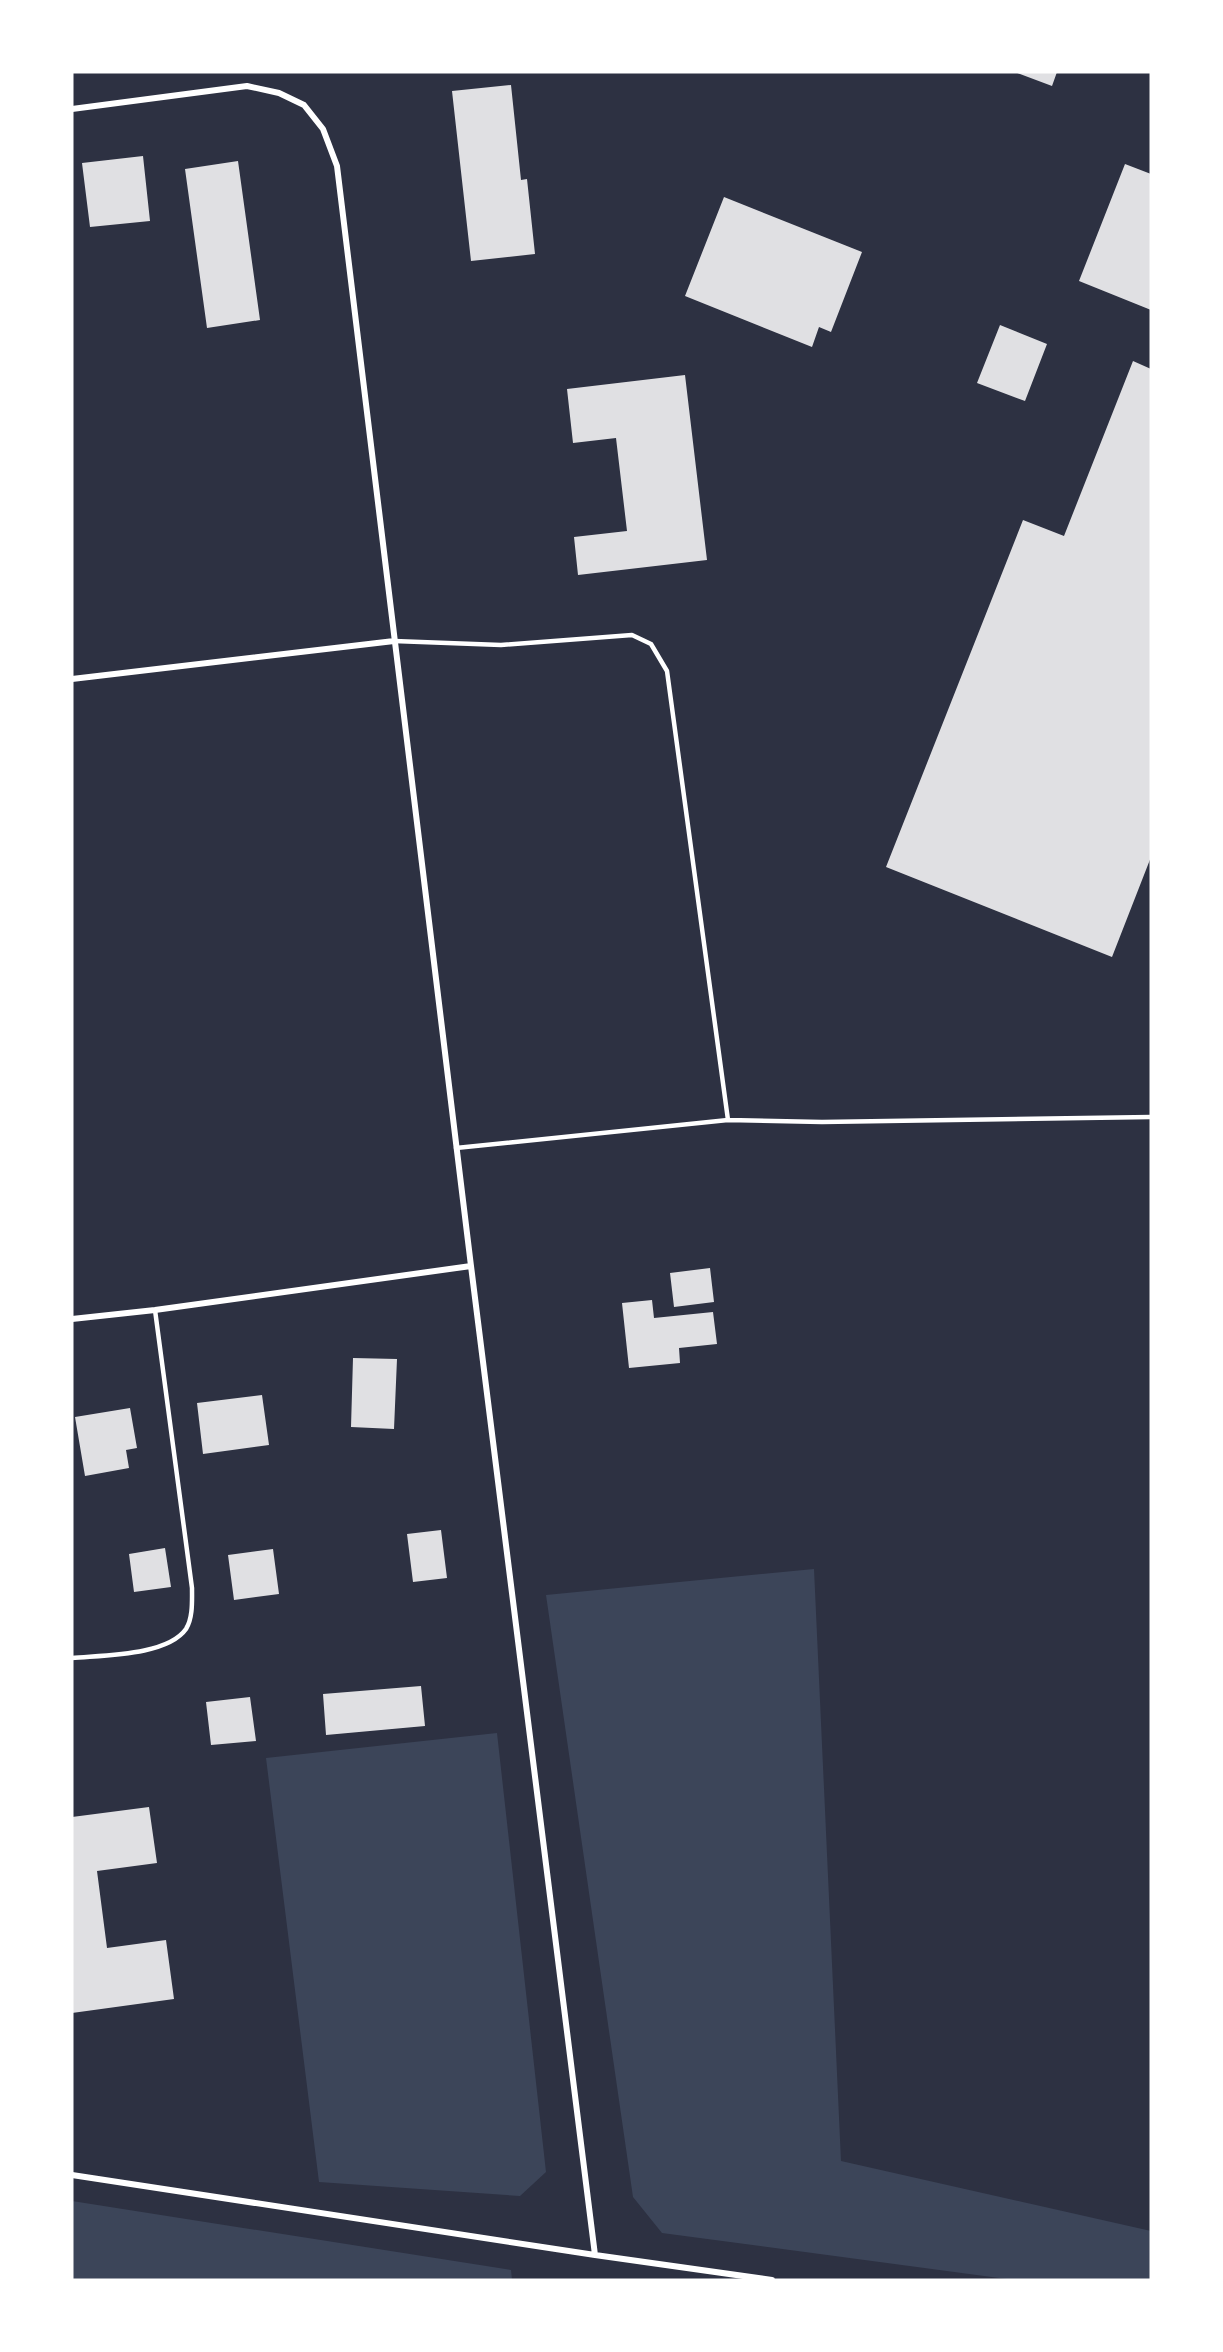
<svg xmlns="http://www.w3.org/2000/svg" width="1223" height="2352" viewBox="0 0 1223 2352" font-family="'Fira Sans Condensed',sans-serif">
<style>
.green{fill:#3c4559}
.building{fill:#e0e0e3}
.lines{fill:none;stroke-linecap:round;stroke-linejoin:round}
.service{stroke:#fff;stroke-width:4.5}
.minor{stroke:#fff;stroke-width:6}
</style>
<rect width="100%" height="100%" fill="#2d3142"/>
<path class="green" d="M814 1569 841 2161 1151 2231V2280H1014L662 2233 633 2197 546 1595Z
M497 1733 546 2172 520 2196 319 2182 266 1758Z
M72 2201 511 2270 512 2280H72Z"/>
<path class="building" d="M1015 72H1057L1052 86Z
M511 85 521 180 527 179 535 254 471 261 452 91Z
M143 156 150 221 90 227 82 163Z
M238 161 260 320 207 328 185 169Z
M1125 164 1151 174V310L1079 281Z
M724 197 862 252 831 332 819 327 812 347 685 296Z
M1000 325 1047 344 1025 401 977 383Z
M1133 361 1151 369V857L1112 957 886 867 1023 520 1064 536Z
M685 375 707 560 578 575 574 537 627 531 616 438 573 443 567 389Z
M710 1268 714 1302 674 1307 670 1273Z
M652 1300 654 1318 713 1312 717 1344 679 1348 680 1363 629 1368 622 1303Z
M353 1358 397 1359 394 1429 351 1427Z
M262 1395 269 1445 203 1454 197 1403Z
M130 1408 137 1448 126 1450 129 1468 85 1476 75 1417Z
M441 1530 447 1578 413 1582 407 1534Z
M165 1548 171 1587 134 1592 129 1554Z
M273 1549 279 1594 234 1600 228 1555Z
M421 1686 425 1726 326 1735 323 1694Z
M250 1697 256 1741 211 1745 206 1702Z
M149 1807 157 1863 97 1871 107 1948 166 1940 174 1999 72 2013V1817Z"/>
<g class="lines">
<path class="service" d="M394 641 501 645 632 635 651 644 667 671 728 1120
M456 1148 728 1120 822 1122 1151 1117
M72 1658C102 1655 167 1656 186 1629 193 1618 192 1601 192 1588L155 1310"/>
<path class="minor" d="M72 109 247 86 279 93 304 105 323 129 337 166 471 1266 595 2255
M72 679 394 641
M72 1319 155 1310 471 1266
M72 2175 595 2255 772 2280"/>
</g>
<rect width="1223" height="2352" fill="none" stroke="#ffffff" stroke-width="147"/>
</svg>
